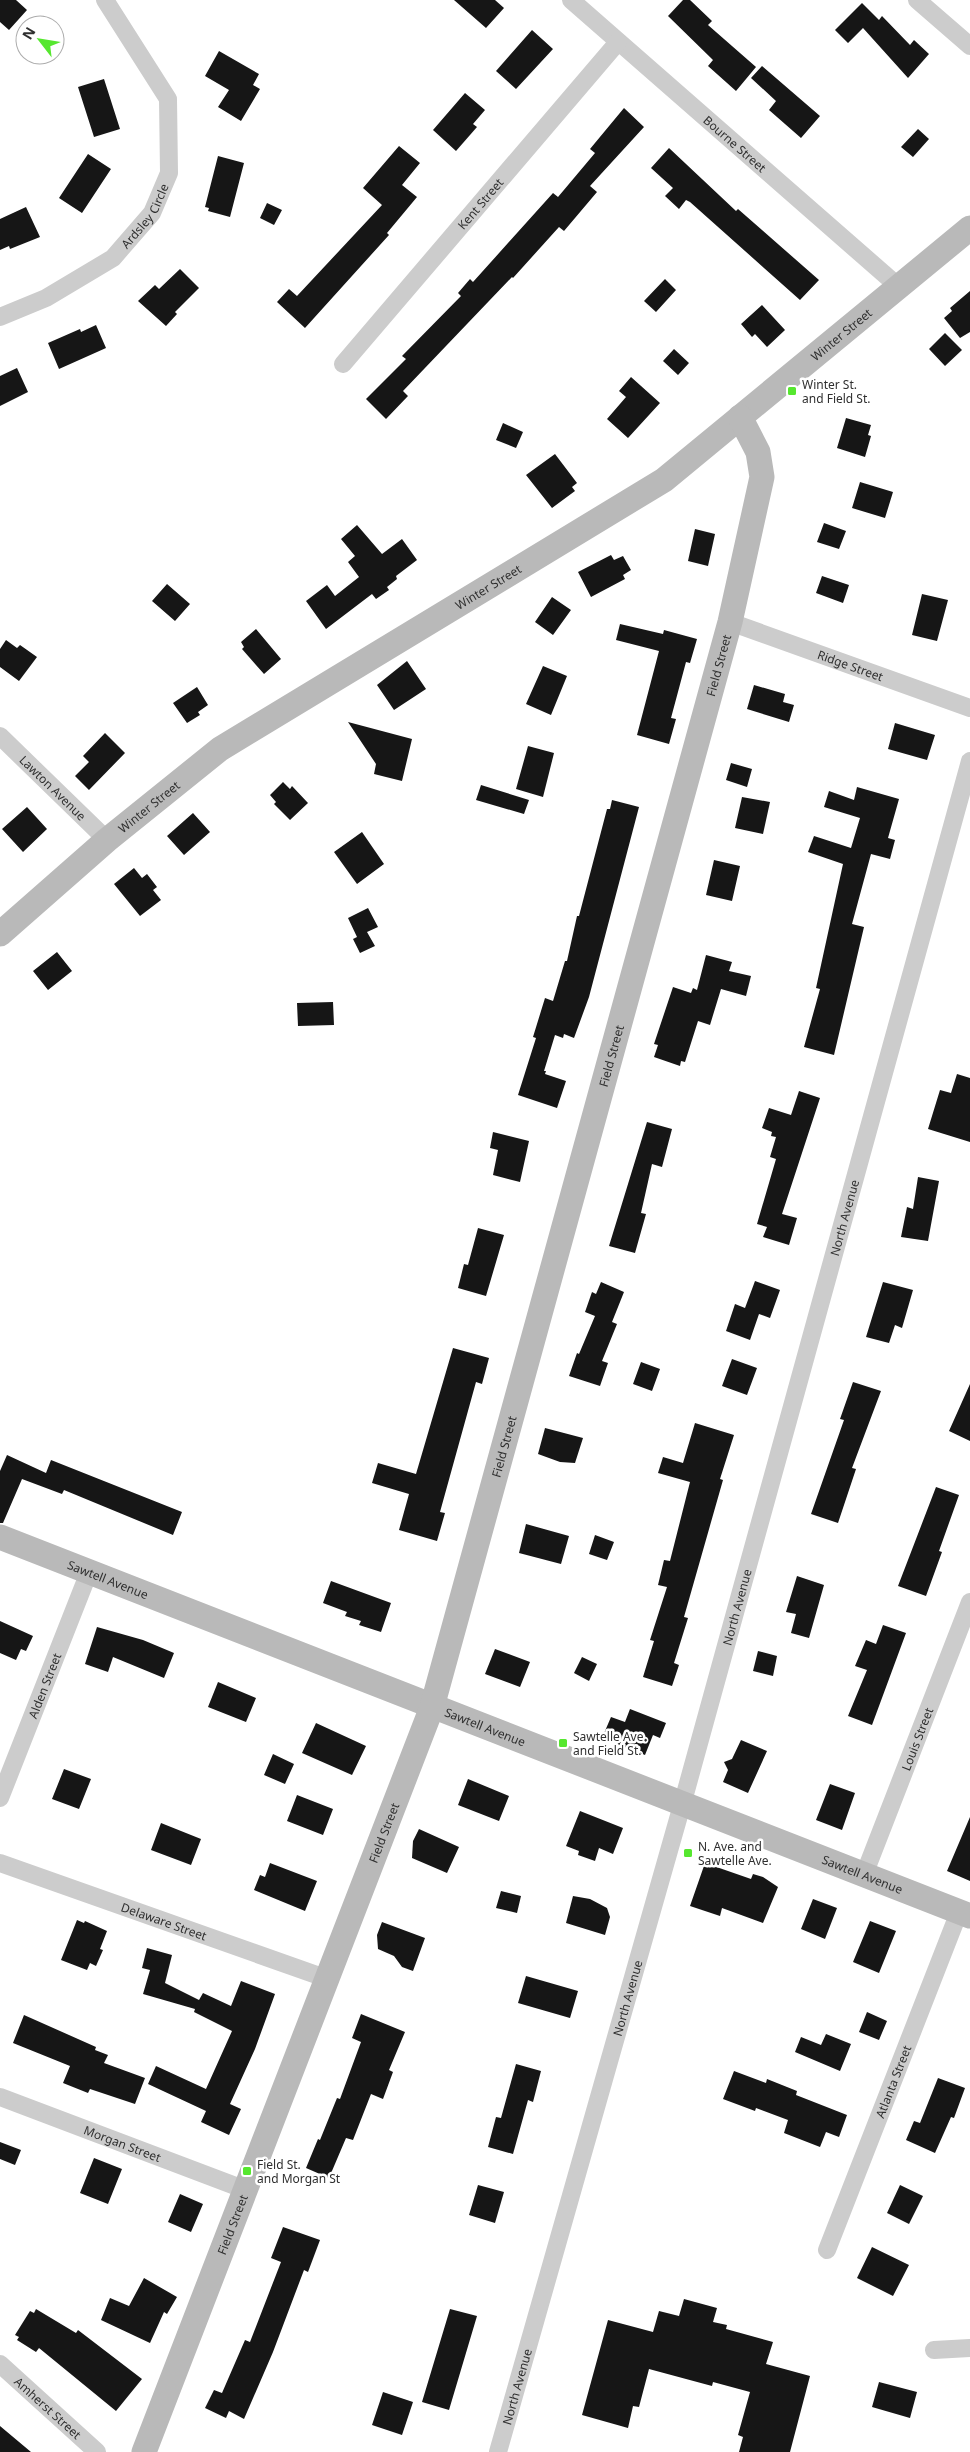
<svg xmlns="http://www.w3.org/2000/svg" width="970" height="2452" viewBox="0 0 970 2452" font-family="'Noto Sans',sans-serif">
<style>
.building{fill:#161616}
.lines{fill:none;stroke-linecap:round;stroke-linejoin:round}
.street{stroke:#ccc;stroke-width:18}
.secondary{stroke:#b9b9b9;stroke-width:25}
.poi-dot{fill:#56e72f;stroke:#fff;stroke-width:2}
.labels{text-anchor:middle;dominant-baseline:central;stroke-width:5;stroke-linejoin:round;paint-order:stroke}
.street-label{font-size:12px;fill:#2f2f2f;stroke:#fff}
.poi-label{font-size:12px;fill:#2f2f2f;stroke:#fff;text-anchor:start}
</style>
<rect width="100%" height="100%" fill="#fff"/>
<path class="building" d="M0 0H16L27 10 9 30 0 22Z
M454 0H495L504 8 486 28Z
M683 0H690L712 21 708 25 756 67 736 91 708 66 713 60 668 16Z
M862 3 879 20 882 16 910 45 914 40 929 54 908 78 863 28 848 43 835 30Z
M532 30 553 49 516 89 496 71Z
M219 51 259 74 253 85 260 89 241 121 218 107 229 90 205 76Z
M762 66 820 116 801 138 769 110 776 101 751 78Z
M104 79 120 129 94 137 78 87Z
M465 93 485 110 473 124 477 127 456 151 433 130Z
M624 108 644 127 590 186 597 192 564 231 559 227 513 278 512 277 403 391 408 396 386 419 366 399 406 359 402 356 461 296 458 293 470 279 473 282 553 193 558 197 595 153 590 149Z
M918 129 929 139 913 157 901 147Z
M399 146 420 163 402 185 417 197 387 233 389 235 305 328 277 302 289 289 297 296 382 205 363 188Z
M669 148 736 211 738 209 819 280 800 300 690 202 686 200 679 209 665 196 673 188 651 168Z
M88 154 111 169 82 213 59 198Z
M218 156 244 163 230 217 208 211 209 208 205 207Z
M267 203 282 210 274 225 260 218Z
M26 207 40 237 10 249 9 246 0 250V219Z
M180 269 199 288 175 312 177 314 166 326 138 301 155 285 159 289Z
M665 279 676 290 656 312 644 301Z
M970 291V332L960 338 944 318 952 311 950 308Z
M762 305 785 330 767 347 755 334 752 337 741 324Z
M96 325 106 348 59 369 48 343 80 329 81 332Z
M945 333 962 350 945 366 929 349Z
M674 349 689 363 678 375 663 361Z
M17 368 28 392 0 406V376Z
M631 377 660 403 628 438 607 419 626 397 619 391Z
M846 418 871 425 868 435 871 436 865 457 837 448Z
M503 423 523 432 516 448 496 440Z
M555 454 577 483 572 487 575 491 552 508 526 475Z
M860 482 893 492 885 518 852 508Z
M824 523 846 531 839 549 817 542Z
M357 525 382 554 402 539 417 560 396 576 397 579 387 587 389 590 376 599 372 594 326 629 306 601 327 585 335 596 359 577 348 562 355 556 341 539Z
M695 529 715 534 708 566 688 561Z
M611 555 614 560 623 556 631 570 623 575 625 579 591 597 578 572Z
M822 576 849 585 843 603 816 593Z
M167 584 190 604 175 621 152 601Z
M922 594 948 600 937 641 912 635Z
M552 597 571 610 553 635 535 622Z
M620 624 663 634 664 630 697 639 690 663 686 662 671 718 676 719 669 744 637 735 659 651 616 640Z
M256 629 281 659 264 674 242 649 244 647 241 642Z
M6 640 17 648 20 645 37 657 19 681 0 667V649Z
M407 661 426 689 394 710 377 685Z
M543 666 567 676 551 715 526 704Z
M754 685 785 694 783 702 794 705 789 722 747 709Z
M197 687 208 705 198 712 200 715 187 723 173 703Z
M348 722 412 739 402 781 374 774 376 764Z
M895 723 935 735 927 760 888 749Z
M105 733 125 753 89 790 75 776 89 762 83 756Z
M528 746 554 753 543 797 516 789Z
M731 763 752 769 747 787 726 780Z
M283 782 290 789 292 786 308 803 290 820 274 804 276 802 270 795Z
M481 785 529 800 524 814 476 800Z
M857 787 899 799 888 838 895 840 890 859 871 854 852 924 864 927 834 1055 804 1047 820 989 816 988 843 864 808 852 814 836 851 848 860 818 824 807 829 791 854 800Z
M742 797 770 802 763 834 735 828Z
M612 800 639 807 589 997 574 1038 564 1034 563 1038 555 1035 544 1071H546L545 1074 566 1081 557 1108 518 1095 536 1038 533 1037 545 998 553 1001 565 961H567L577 916H579L607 809H610Z
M27 807 47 829 23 852 2 829Z
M193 813 210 832 184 855 167 836Z
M362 832 384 864 357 884 334 852Z
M714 860 740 866 732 901 706 895Z
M134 868 142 878 147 874 157 887 153 890 161 900 140 916 114 884Z
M368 908 378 927 367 932 375 946 360 953 353 939 357 937 348 918Z
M57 952 72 971 48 990 33 971Z
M706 955 732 962 729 971 751 976 746 996 721 989 710 1025 698 1021 685 1062 681 1061 680 1066 654 1057 658 1045 654 1044 673 987 691 993 693 988 697 990Z
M333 1002 334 1025 298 1026 297 1003Z
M957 1074 970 1078V1142L928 1129 940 1090 951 1093Z
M799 1091 820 1098 782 1214 797 1218 789 1245 763 1237 767 1227 757 1224 776 1159 770 1157 776 1137 771 1136 772 1132 762 1128 769 1108 791 1115Z
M647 1122 672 1129 662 1167 652 1164 641 1213 646 1214 635 1253 609 1246Z
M493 1132 529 1141 520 1182 493 1175 498 1150 490 1148Z
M918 1177 939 1181 928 1241 901 1237 907 1207 913 1209Z
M478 1228 504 1235 486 1296 458 1288 464 1264 468 1265Z
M755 1281 780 1290 770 1318 759 1314 750 1340 726 1331 735 1304 745 1308Z
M601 1282 624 1292 612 1322 617 1324 602 1361 608 1363 600 1386 569 1376 577 1353 579 1354 595 1316 585 1312 592 1292 596 1294Z
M883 1282 913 1290 902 1328 895 1325 889 1343 866 1337Z
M453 1348 489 1358 482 1384 476 1382 440 1512 445 1513 437 1541 399 1530 409 1494 372 1483 378 1463 416 1474Z
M732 1359 757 1368 747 1395 722 1386Z
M641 1362 660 1369 652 1391 633 1384Z
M853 1382 881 1391 852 1468 856 1469 838 1523 811 1514 844 1420 840 1419Z
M970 1384V1441L949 1431Z
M695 1423 734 1435 720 1479 723 1480 684 1617 688 1618 674 1663 679 1665 672 1686 643 1677 654 1641 650 1640 667 1587 658 1585 664 1560 670 1561 690 1482 658 1473 663 1457 683 1463Z
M545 1428 583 1438 575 1463 560 1462 538 1454Z
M7 1455 46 1473 51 1460 182 1512 173 1535 64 1490 62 1494 22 1479 3 1523H0V1471Z
M936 1487 959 1495 939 1551 942 1552 926 1596 898 1586Z
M526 1524 569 1536 561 1564 519 1553Z
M595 1535 614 1542 607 1560 589 1554Z
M797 1576 824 1585 809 1638 791 1633 796 1614 786 1612Z
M331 1581 391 1603 381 1632 359 1625 361 1621 345 1616 347 1612 323 1603Z
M0 1621 33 1636 26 1651 21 1649 16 1660 0 1653Z
M883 1625 906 1633 872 1725 848 1716 867 1670 855 1666 866 1640 876 1644Z
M97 1627 143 1640 174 1653 164 1678 113 1657 108 1672 85 1664Z
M495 1649 530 1662 520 1687 485 1674Z
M758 1651 777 1656 773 1676 753 1671Z
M582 1657 597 1664 589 1681 574 1673Z
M218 1682 256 1698 246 1722 208 1707Z
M630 1709 666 1723 660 1738 653 1735 645 1755 602 1738 611 1717 625 1722Z
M316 1723 366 1746 352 1775 302 1753Z
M741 1740 767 1751 748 1793 723 1782 728 1770 724 1762 732 1759Z
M273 1754 294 1764 285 1784 264 1775Z
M64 1769 91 1779 79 1809 52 1799Z
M468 1779 509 1796 499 1821 458 1805Z
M830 1784 855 1793 842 1830 816 1820Z
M297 1795 333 1809 323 1835 287 1821Z
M580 1811 623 1828 613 1854 599 1848 595 1861 578 1855 579 1851 566 1846Z
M970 1817V1881L947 1871Z
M161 1823 201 1839 191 1865 151 1850Z
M419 1829 459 1847 447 1873 412 1858 413 1841Z
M270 1863 317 1881 305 1911 254 1890 260 1875 265 1877Z
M705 1863 751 1879 753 1874 763 1877 778 1887 763 1923 722 1908 720 1916 690 1906Z
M501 1891 521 1896 517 1913 496 1908Z
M573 1896 590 1899 607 1908 610 1917 605 1935 566 1923Z
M813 1899 837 1908 825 1939 801 1929Z
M77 1920 84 1923 85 1921 107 1931 100 1949 103 1950 96 1966 90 1963 87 1970 61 1960Z
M870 1921 896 1931 879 1973 853 1962Z
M382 1922 425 1938 413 1971 402 1967 394 1956 378 1949 377 1935Z
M147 1948 172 1955 165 1983 199 2000 203 1993 231 2006 241 1981 275 1994 255 2049 230 2104 241 2109 229 2135 201 2122 206 2111 148 2084 156 2066 206 2089 232 2031 194 2012 195 2009 143 1994 150 1970 142 1968Z
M526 1976 578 1991 570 2018 518 2003Z
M867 2012 887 2021 879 2040 859 2032Z
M361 2014 405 2032 389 2070 393 2072 383 2099 371 2094 353 2140 346 2138 329 2178 306 2168 318 2139 320 2140 337 2098 340 2099 361 2042 352 2038Z
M24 2015 96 2047 95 2050 108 2055 104 2063 145 2078 135 2104 90 2089 88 2093 63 2083 70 2066 13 2043Z
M826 2034 851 2044 840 2071 795 2052 801 2037 821 2045Z
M516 2064 541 2071 533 2102 528 2100 513 2154 488 2147 496 2117 501 2118Z
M734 2071 766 2083 767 2079 797 2091 796 2095 847 2115 839 2137 826 2132 820 2147 784 2133 788 2120 756 2108 755 2111 723 2099Z
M938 2078 965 2088 954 2118 951 2117 935 2153 906 2140 914 2121 920 2123Z
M0 2142 21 2150 15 2165 0 2159Z
M94 2158 122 2169 108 2204 80 2193Z
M478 2185 504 2192 495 2223 469 2215Z
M900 2185 923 2196 909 2224 887 2213Z
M180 2194 203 2204 191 2232 168 2222Z
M283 2227 320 2240 308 2272 304 2270 273 2352 244 2419 229 2411 226 2418 205 2408 214 2390 222 2393 245 2340 250 2342 281 2262 271 2258Z
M872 2247 909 2265 893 2296 857 2278Z
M144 2278 177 2297 167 2314 164 2312 150 2343 101 2320 110 2298 129 2306Z
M684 2299 717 2308 713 2322 727 2325 726 2329 773 2342 766 2364 810 2376 790 2452H739L743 2437 738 2435 750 2392 713 2382 712 2386 649 2369 639 2407 633 2406 628 2428 582 2415 608 2320 653 2332 659 2311 679 2316Z
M36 2309 76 2333 78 2330 142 2379 116 2411 39 2348 36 2352 17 2340 19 2337 15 2335 30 2311 34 2313Z
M450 2309 477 2316 449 2410 422 2402Z
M879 2382 917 2392 910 2418 872 2407Z
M383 2392 413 2402 402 2435 372 2425Z
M0 2426 31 2452H0Z"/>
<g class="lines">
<g class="street">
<path id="s1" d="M571 0 899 287"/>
<path d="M917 0 970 46"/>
<path id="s2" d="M0 317 46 298 113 258 152 213 169 173 168 99 105 0"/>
<path id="s3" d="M343 364 618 42"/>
<path id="s4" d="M730 622 970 708"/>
<path id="s5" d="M0 736 107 840"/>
<path id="s6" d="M0 1798 89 1572"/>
<path id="s7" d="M0 1863 328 1979"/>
<path id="s8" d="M864 1875 970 1602"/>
<path id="s9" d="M0 2097 246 2190"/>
<path id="s10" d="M827 2250 959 1912"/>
<path d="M934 2350 970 2348"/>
<path id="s11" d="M0 2364 97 2452"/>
<path id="s12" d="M498 2452 682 1805 970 761"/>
</g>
<g class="secondary">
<path id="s13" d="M0 934 107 840 220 749 664 480 970 228"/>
<path id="s14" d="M0 1537 970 1916"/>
<path id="s15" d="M144 2452 432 1707 730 622 762 477 758 452 740 417"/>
</g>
</g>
<g class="poi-dot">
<rect x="787" y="386" width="10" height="10" rx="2.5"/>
<rect x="558" y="1738" width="10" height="10" rx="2.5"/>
<rect x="683" y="1848" width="10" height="10" rx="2.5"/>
<rect x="242" y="2166" width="10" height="10" rx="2.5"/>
</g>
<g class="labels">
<g class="street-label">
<text stroke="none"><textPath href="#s1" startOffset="218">Bourne Street</textPath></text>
<text stroke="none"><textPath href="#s3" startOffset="211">Kent Street</textPath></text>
<text stroke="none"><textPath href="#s2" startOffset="181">Ardsley Circle</textPath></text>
<text stroke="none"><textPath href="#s13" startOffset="1036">Winter Street</textPath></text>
<text stroke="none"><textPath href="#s13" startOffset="601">Winter Street</textPath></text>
<text stroke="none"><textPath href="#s4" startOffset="128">Ridge Street</textPath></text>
<text stroke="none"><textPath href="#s15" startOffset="1879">Field Street</textPath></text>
<text stroke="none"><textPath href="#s5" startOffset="74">Lawton Avenue</textPath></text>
<text stroke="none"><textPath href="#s13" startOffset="196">Winter Street</textPath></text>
<text stroke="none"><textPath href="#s15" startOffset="1474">Field Street</textPath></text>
<text stroke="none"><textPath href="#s12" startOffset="1282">North Avenue</textPath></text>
<text stroke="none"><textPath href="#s15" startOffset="1069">Field Street</textPath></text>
<text stroke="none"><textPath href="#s14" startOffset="116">Sawtell Avenue</textPath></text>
<text stroke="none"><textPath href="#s12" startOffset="878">North Avenue</textPath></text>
<text stroke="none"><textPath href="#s6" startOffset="121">Alden Street</textPath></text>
<text stroke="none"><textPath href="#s14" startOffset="521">Sawtell Avenue</textPath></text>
<text stroke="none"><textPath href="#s8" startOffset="146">Louis Street</textPath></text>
<text stroke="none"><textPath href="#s15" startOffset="664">Field Street</textPath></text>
<text stroke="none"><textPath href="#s14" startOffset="926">Sawtell Avenue</textPath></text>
<text stroke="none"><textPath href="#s7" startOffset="174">Delaware Street</textPath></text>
<text stroke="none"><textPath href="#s12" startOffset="472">North Avenue</textPath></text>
<text stroke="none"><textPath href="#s10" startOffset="181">Atlanta Street</textPath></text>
<text stroke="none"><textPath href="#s9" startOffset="131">Morgan Street</textPath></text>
<text stroke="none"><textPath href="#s15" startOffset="244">Field Street</textPath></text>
<text stroke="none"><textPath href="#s12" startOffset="68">North Avenue</textPath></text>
<text stroke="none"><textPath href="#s11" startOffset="65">Amherst Street</textPath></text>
</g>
<g class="poi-label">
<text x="802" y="384">Winter St.<tspan x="802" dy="14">and Field St.</tspan></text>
<text x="573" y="1736">Sawtelle Ave.<tspan x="573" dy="14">and Field St.</tspan></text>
<text x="698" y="1846">N. Ave. and<tspan x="698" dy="14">Sawtelle Ave.</tspan></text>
<text x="257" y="2164">Field St.<tspan x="257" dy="14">and Morgan St</tspan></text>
</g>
</g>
<g transform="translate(40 40) rotate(301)"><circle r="24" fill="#ffffff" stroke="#acacac"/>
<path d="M0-4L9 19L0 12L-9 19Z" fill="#56e72f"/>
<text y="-8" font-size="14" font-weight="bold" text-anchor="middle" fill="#2f2f2f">N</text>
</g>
</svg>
